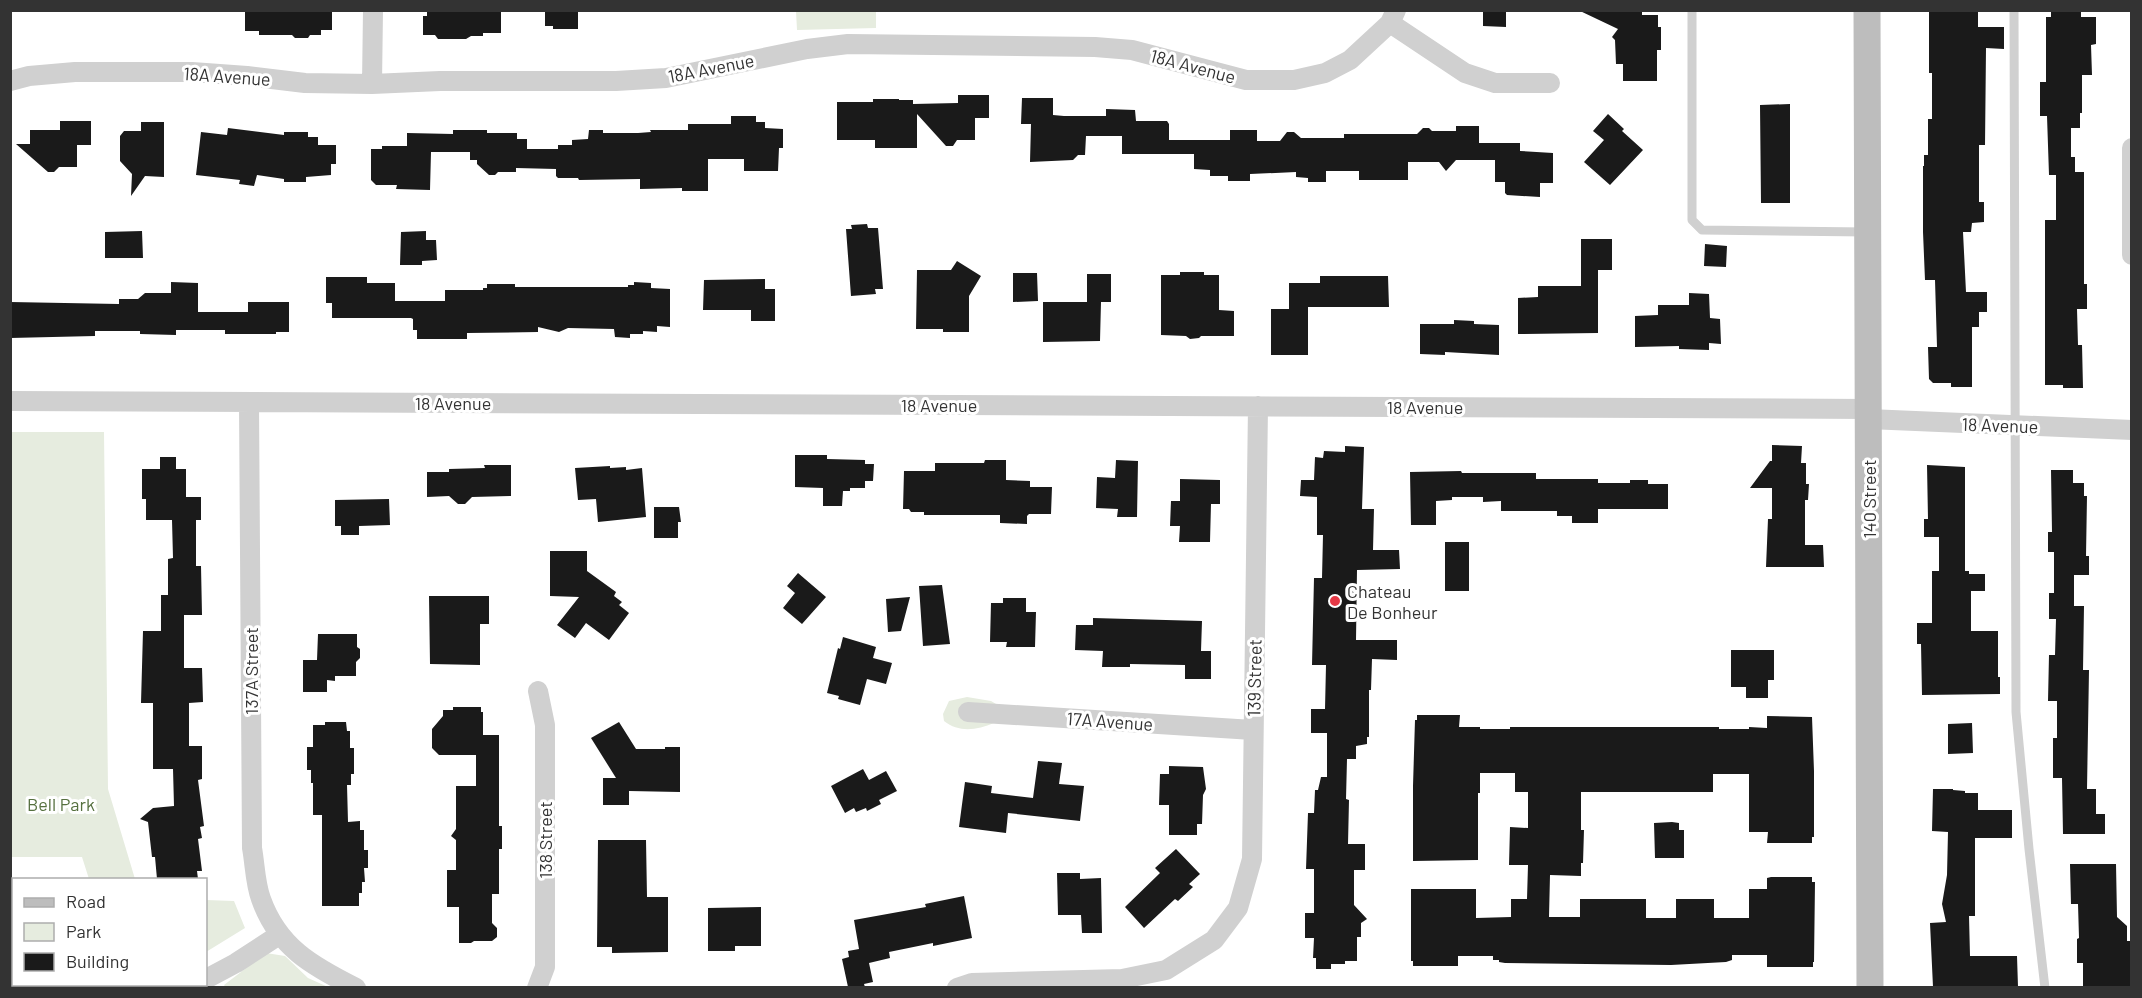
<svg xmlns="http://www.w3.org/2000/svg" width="2142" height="998" viewBox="0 0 2142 998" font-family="Barlow,sans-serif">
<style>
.green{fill:#e6ecdf}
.building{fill:#1a1a1a}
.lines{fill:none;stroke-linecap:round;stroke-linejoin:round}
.service{stroke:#d0d0d0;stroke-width:9}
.minor{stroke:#d0d0d0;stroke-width:20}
.secondary{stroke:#bdbdbd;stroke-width:27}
.poi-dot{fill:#e63946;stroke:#fff;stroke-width:2}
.labels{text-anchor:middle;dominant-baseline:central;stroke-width:6;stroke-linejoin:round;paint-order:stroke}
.street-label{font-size:18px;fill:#333;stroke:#fff}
.poi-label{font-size:18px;fill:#333;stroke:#fff;text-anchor:start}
.park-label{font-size:18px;fill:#56703f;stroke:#fff}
</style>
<rect width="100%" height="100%" fill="#fff"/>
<path class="green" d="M796 11H876V28L797 30Z
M11 432H104L108 789 135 879H89L82 857H11Z
M967 697 991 701 996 704 994 723C977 730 959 733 944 721L943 714 949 701Z
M206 900 234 901 245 928 206 952Z
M266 953 285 956 308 978 328 987 226 988 224 985Z"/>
<path class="building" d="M245 10H332V30H321V35H310L308 38H295L292 35H259V31H245Z
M427 10H501V33H483V36H471L466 39H438L435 35H423V16H427Z
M545 10H578V29H553V26H545Z
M1483 10H1506V27L1483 26Z
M1578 10H1642V15H1658V27H1661V50H1657V81H1623V64H1616L1615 40 1612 37 1618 29Z
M1978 10V27H2004V49L1986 48 1985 145H1979V202H1984V222L1972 223 1971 232H1963L1966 292H1987V312H1979V327H1972V387H1951V383H1933L1929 379 1928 347H1937L1935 280H1925L1923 232V166H1924V155H1928V119H1932V73H1929V11Z
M2051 10H2081V17H2096V44L2091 45 2092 75H2082V113H2080V128H2071V157H2075V172H2084V284H2087V309H2077L2078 345H2082L2083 388H2063V385H2045V220H2056V175H2049L2047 116H2040V82H2046V17H2051Z
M958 95H989V118H975V140H957L953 146H946L917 114V148H875V140H837V102H873V99H899V100H913V104L958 103Z
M1022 98H1053V115L1064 116H1106V109L1135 110 1136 121H1167L1169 124V140H1230V130H1257V141H1280L1287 132H1294L1301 138H1344V134H1417L1423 128H1429L1432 131H1456V126H1479V143H1520V151L1553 153V183H1540V197L1507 195 1505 193V182H1495V160H1456L1446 171 1439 162H1408V180H1359V171H1326V182H1308V178L1296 177V172L1250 174V181H1228V176H1210V170L1194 169V154H1122V136H1086L1085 155H1078L1073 160 1030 162 1031 124H1021Z
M1790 104V203H1761L1760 105Z
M1608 114 1624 129 1622 131 1643 150 1610 185 1584 162 1604 140 1593 131Z
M731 116H756V122H765V128L783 129V148H779L778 171H744V159H708V191H682V188L640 189V179L579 180 578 178H558L556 176V169L516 168V172H498L495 175H489L477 164V160H470V152H431L430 190 396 189 397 185H376L371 180V149H382V146H407V133L453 134V130H487V133H517V139H527V149H558V145H572V140L588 139 589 130H603V133H638L651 132 650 130H688V124H731Z
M60 121H91V145H77V167H59L54 172H48L16 144H30V130H60Z
M141 122H164V177L145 176 131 196 132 174 120 161V136L124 131H141Z
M228 128 284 135V132H308V137H318V145H336V164H331V175L306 177V182H284V179L257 175 254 186 239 184 240 180 196 175 201 132 227 135Z
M867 224 868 228H878L883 289H875L876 294 851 296 846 229H852L851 225Z
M142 231 143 258H105V232Z
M426 231V240H436L437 260 422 261V265H400L401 232Z
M1581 239H1612V270H1598V333L1518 334V298L1538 297V286H1581Z
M1705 244 1727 246 1726 267 1704 266Z
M957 261 981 276 969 296V332H943V329H916L917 270H951Z
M1180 272H1204V275H1219V310L1234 311V336H1201L1199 338 1190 339 1186 336 1161 335V275H1180Z
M1013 273H1037L1038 301 1013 302Z
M1087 274H1111V302H1101L1100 341 1043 342V302H1087Z
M1320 276H1388L1389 307H1308V355H1271V309H1289V283H1320Z
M326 277H367V283H395V301H445V290H483V288H487V284H515V287H628V285H634V282L651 283V288L670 289V327L657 326V332L643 331V334H630V338L615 337 614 329 568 328 559 332 538 327V332L467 333V339H417V330H413V319L411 318H332V303H326Z
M765 279V289H775V321H751V310H703L704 280Z
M171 282 198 283V312H248V302H289V332H276V334H225V330H176V335L140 334V331H95V336L10 338V302L119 304V299H138L145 293H171Z
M1689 293 1709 294 1710 318 1720 319 1721 344 1709 343V350L1679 349V346L1635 347V316L1658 315V305H1689Z
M1454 320 1474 321V324L1499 325V355L1445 352V355L1420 354V324H1454Z
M1772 445 1802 446 1801 463H1806V484H1809L1808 500H1805V545H1823L1824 567H1766L1768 519H1772V488H1750L1770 461H1772Z
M1345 446 1364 447 1362 509H1374L1373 550H1399L1400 569 1357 570 1356 640H1397V660L1372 659 1371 690H1369V737H1367V744L1356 746V759H1347L1346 799 1349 800 1348 844H1365V870H1354V905L1367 919 1361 923V937H1357V961H1345V964H1331V969H1316V958H1313L1314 938H1305V913H1314V869H1306L1308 813H1314L1315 790H1318L1321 777H1327V733H1311V709H1325L1326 665H1312L1314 578H1322L1323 535H1317V497L1300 496 1301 480H1314L1315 457 1323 458 1324 451 1345 452Z
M795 455H827V459L865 460V464H874L873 481H865V488H850V491H843L842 506H823V488L795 487Z
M160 457H176V469H186V497H201V520H196V566H201L202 615H184V668H202L203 702 189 703V746H202V779L198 780 204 826 200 827 202 838 198 839 202 871H197L198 879H157L155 857H152L148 822 140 819 153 808 174 806 173 769H153V703H141L143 631H161V595H168V559L173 558 172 520H146V499H142V469H160Z
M985 460H1006V480L1030 481V487H1052L1051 514H1029L1027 516V524L1000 523V515H924V512H911L909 509H903L904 471H935V463H984Z
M1116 460 1138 461 1137 517H1117L1118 509 1096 508 1097 477 1115 478Z
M484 465H511V496L472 497 465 504H458L449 496 427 497V472H449V469L485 468Z
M1927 465 1965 467V571H1969V574H1985V591H1971V631H1998V677H2000V694L1922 695 1921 644H1917V623H1932V571H1939V537H1924V519H1928Z
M610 466V468L626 467V470L642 468 646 517 598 522 596 499 578 500 575 468Z
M2051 470H2073V483H2084V496H2087L2086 556H2089V575H2074V606H2084L2083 670H2089L2087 789H2096V814H2105V834H2063L2062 778H2053V738H2057V701H2048L2049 655H2055L2056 619H2049V593H2054V552H2048V532H2052Z
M1461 471 1462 473H1536V479H1598V483H1630V480H1648V484H1668V509H1598V523H1572V516H1557V511H1501V501L1483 502V497H1452V500L1436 501V525H1411L1410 472Z
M1180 479 1220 480V504H1211L1210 542H1179L1180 526H1170L1171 501H1180Z
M389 499 390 525 359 526V535H341V526H335V500Z
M654 507H679L681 522H678V538H654Z
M1445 542H1469V591H1445Z
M550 551H587V571L616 592 614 596 622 602 619 605 629 613 609 640 586 623 575 638 557 625 579 597 550 596Z
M798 573 826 597 802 624 783 608 795 593 787 586Z
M942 585 950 644 923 646 919 586Z
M429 596H489V624H480V665L430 664Z
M910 597 901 631 888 632 886 599Z
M1003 598H1026V612H1036L1035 647H1006L1007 642H990L991 603H1003Z
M1093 618 1202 621 1201 651H1211V679H1185V665L1130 664V667H1102L1103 651 1075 650 1076 625H1093Z
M318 634H357V647L360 649V658L356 662V676H335V681L327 680V692H303V660H317Z
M843 637 876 647 873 658 892 663 886 684 867 679 860 705 838 699 839 696 827 693 838 648 840 649Z
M1731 650H1774V680H1768V698H1746V687H1731Z
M453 707H481V712H483V735H499V826H502V849H499V894H492V923L497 928V937L492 941H474L471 943H459V907H447V870H456V840L451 836 456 829V786H476V755H439L432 748V729L443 716V710H453Z
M1417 715H1460L1459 727H1480V729H1510V727H1719V729H1749V727L1767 728V716L1812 717 1814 771V837H1812V843H1767L1768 832H1749V774H1713V792H1581V830H1584L1583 863H1581V876L1550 875 1549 917H1580V899H1646V918H1676V899H1714V918H1749V889H1767V878L1771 877H1812V882H1815L1814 962H1813V967H1767V955H1732V960L1726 962 1671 965 1505 963 1499 962V960H1493V956H1458V966H1413V961H1411V889H1476V918L1511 917V899H1527L1528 865H1509L1510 827 1528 828V792H1515V773H1480V793H1478V860L1413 861V786L1415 720H1417Z
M325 722H346L347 731H350V748H354V774H351V785H347L348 822 360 821V830H364V850H368V868H364L365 882H362V893H359V906H322V815H313V783H311V770H307V747H313V725H325Z
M619 722 636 749H665V747H680V792L629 791V805H603V778H616L591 738Z
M1972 723 1973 753 1948 754V724Z
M1038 761 1062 763 1059 784 1084 786 1080 821 1008 813 1006 833 959 827 965 782 992 786 991 793 1033 798Z
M1169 766 1203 767 1206 789 1203 795 1202 824H1197V835H1169V805H1159L1160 774H1169Z
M863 769 869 780 886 771 897 791 879 800 881 804 867 811 866 808 856 812 854 808 845 813 831 786Z
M1933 789H1953V790L1965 791V793H1978V810H2012V838H1975V916H1969L1970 956H2017L2018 987H1933L1930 923 1946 922 1942 904 1947 875 1948 832 1932 831Z
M1672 822 1679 823V830H1684V858H1655L1654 823Z
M598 840H646L647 897H668V952L612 953V947H597Z
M1176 849 1200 874 1189 884 1193 887 1178 901 1175 899 1144 928 1125 907 1160 873 1155 868Z
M2070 864H2116L2117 917 2127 926V941H2131L2132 987H2083V963H2077V939L2079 938 2078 904H2071Z
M1057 873H1080V879L1101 878 1102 933H1082L1081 915H1058Z
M964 896 972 938 933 946V943L889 952 890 958 869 963 873 982 864 984 865 987H848L842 959 849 957 848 951 859 949 854 920 926 907 925 904Z
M761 907V946H735V951H708V908Z"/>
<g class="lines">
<path class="service" d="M1692 10V220L1702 230 1867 232
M2014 10 2016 712 2029 849 2045 988"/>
<path class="minor" d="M1390 23 1465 73 1495 83H1550
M10 81 29 76 75 72H192L247 76 305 83 372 84 440 81H616L666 78 807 49 848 44 1095 47 1132 50 1246 80H1294L1325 73 1350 60 1390 23 1396 10
M372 84 373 10
M2132 148V255
M10 401 1868 409
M249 403 252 848C255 864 255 883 261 899 278 947 312 966 356 988
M1868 419 2132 430
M968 712 1253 730
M206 979 236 963 279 935
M164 988 186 984
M537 988 545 967V725L538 691
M957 988 972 983 1122 979 1166 970 1214 940 1238 908 1252 859 1258 406"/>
<path class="secondary" d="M1867 10 1870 988"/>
</g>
<circle class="poi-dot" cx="1335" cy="601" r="6"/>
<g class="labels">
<g class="street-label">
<text transform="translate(1193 66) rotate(15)">18A Avenue</text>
<text transform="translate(711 68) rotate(-11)">18A Avenue</text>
<text transform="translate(227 76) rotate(4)">18A Avenue</text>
<text x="453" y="403">18 Avenue</text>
<text x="939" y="405">18 Avenue</text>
<text x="1425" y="407">18 Avenue</text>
<text transform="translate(2000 425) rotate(2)">18 Avenue</text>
<text transform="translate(1869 499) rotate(-90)">140 Street</text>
<text transform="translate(251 671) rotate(-90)">137A Street</text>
<text transform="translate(1254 678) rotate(-89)">139 Street</text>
<text transform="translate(1110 721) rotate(4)">17A Avenue</text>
<text transform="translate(545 840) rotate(-90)">138 Street</text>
</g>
<g class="poi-label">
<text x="1347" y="591">Chateau<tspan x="1347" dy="21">De Bonheur</tspan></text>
</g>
<g class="park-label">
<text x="61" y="804">Bell Park</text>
</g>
</g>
<rect width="2142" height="998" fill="none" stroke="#333333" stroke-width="24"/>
<rect x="12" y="878" width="195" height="108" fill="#ffffff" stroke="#adadad" stroke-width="1.5"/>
<rect x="24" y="898" width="30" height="9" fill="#bdbdbd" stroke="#adadad" stroke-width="1.5"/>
<text x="66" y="908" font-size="18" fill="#333333">Road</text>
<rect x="24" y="923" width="30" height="18" fill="#e6ecdf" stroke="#adadad" stroke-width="1.5"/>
<text x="66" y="938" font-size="18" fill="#333333">Park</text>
<rect x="24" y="953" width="30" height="18" fill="#1a1a1a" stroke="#adadad" stroke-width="1.5"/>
<text x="66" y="968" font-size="18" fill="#333333">Building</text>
</svg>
